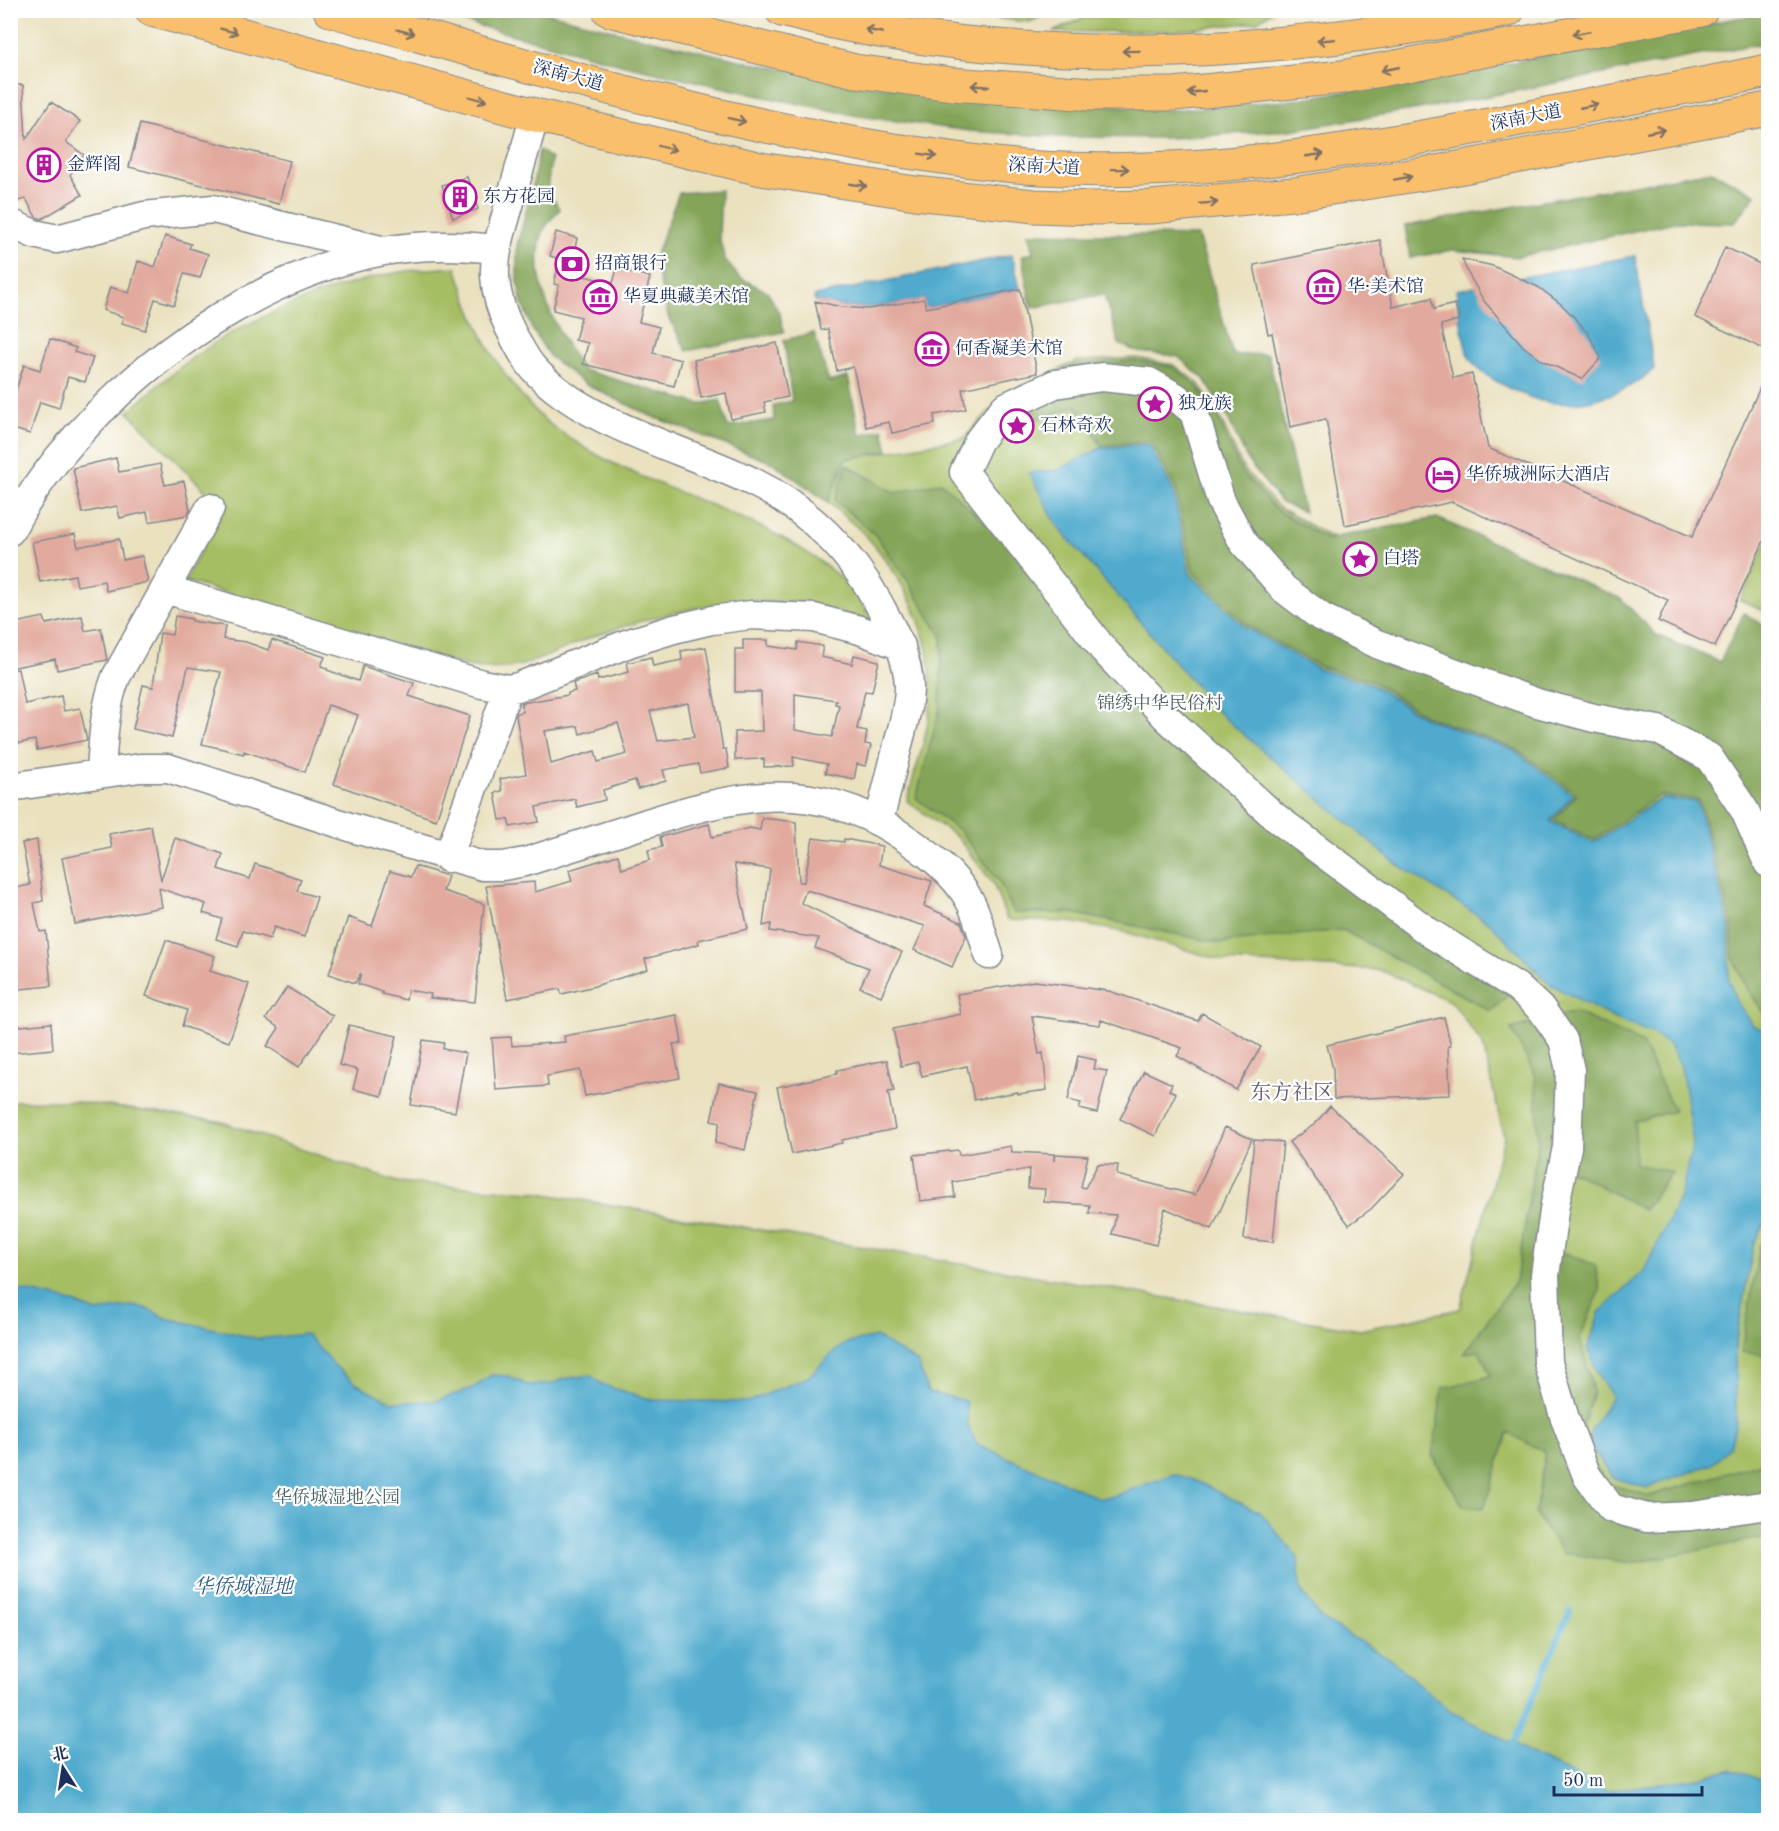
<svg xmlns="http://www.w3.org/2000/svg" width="1779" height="1831" viewBox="0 0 1779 1831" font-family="'Old Standard TT','Noto Serif SC',serif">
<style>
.green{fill:#a6be63;stroke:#607660;stroke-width:1.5}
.forest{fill:#84a559;stroke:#506a5c;stroke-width:1.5}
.water{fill:#50aacd;stroke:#366c96;stroke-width:1.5}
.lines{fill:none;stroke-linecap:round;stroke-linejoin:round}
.stream{stroke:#50aacd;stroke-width:6}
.building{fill:#e2aa9e;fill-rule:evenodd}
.minor-casing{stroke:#82888e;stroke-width:31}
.major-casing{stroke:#82888e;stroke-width:35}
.minor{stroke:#fff;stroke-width:28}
.major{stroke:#f9bf6d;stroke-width:33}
.oneway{stroke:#7f7065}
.labels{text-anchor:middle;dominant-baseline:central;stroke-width:4.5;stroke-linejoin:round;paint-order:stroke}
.street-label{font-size:18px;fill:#1b2f5e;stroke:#fff}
.poi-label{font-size:18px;fill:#1b2f5e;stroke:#fff;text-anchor:start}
.park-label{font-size:18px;fill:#4c6160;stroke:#fff}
.water-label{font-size:20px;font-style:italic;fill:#30608a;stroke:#fff}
.quarter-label{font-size:21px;fill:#615a74;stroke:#fff}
</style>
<rect width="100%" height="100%" fill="#fff"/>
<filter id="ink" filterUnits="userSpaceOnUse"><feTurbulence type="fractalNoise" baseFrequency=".0167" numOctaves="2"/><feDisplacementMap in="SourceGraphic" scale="12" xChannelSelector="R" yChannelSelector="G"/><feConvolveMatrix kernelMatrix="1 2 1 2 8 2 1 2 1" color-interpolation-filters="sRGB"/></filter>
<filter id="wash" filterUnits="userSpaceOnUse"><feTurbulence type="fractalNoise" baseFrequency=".008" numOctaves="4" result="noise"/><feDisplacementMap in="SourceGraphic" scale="24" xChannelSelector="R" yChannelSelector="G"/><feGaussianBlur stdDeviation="1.35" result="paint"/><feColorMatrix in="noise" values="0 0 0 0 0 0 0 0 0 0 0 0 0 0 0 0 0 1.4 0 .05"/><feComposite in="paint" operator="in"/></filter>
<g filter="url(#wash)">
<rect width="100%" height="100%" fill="#eae1bf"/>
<path class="green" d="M1217 10 1273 11 1256 22 1173 31 1053 32 1085 17 1189 14Z
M922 11H1045L1042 16 1030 22Z
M456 267C475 326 494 368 537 413 552 428 574 441 592 452 678 501 785 518 855 592 863 601 868 613 874 623 852 617 830 608 808 605 735 594 666 612 597 635 569 645 541 662 512 667 496 670 482 668 466 666L185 581 223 509 128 412C150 392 173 371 198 354 251 316 337 283 401 272 419 269 438 269 456 267Z
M1137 358 1174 365 1198 383 1219 415 1243 468 1278 507 1328 536 1768 732V1820H11L10 1101H70L219 1121 397 1182 533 1192 1360 1330 1460 1309 1504 1137 1483 1045 1452 1002 1380 970 1224 961 1125 932 1069 922 1007 920 993 883 958 838 907 801C914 773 925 744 929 716 937 650 916 597 875 546 862 530 844 516 828 502L846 459 964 438 1006 393 1078 361Z
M1768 539V613L1740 600Z"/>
<path class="forest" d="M424 11H541L627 34 752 63 861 84 1171 110 1285 101 1437 77 1768 12V42L1443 105 1290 130 1170 138 1063 137 969 131 859 116 765 97 625 65Z
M539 150 551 159 547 190 560 209C554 216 546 224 543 232 527 277 557 334 583 370L699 404 720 400 728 427 774 420 773 405 792 401 784 340 814 333 829 382 848 377 860 435 883 429 888 451 846 459 828 502 773 463 651 416 585 384 550 357 532 329 521 300 517 275V246L533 184Z
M1712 171 1756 195 1734 223 1675 222 1517 257 1452 250 1410 258 1405 226Z
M721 190 719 237 725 260 739 277 768 292 780 315 784 332 687 351 669 319 654 259 679 193Z
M1028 233 1198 236 1233 355 1268 354 1304 512 1281 503 1248 461 1225 412 1204 379 1177 356 1138 352 1119 344 1104 294 1031 308 1022 255 1033 253Z
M1137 361 1173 367 1196 385 1217 416 1240 470 1276 510 1326 539 1437 518 1621 599 1656 635 1720 662 1744 613 1768 628V1018L1748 990 1732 956V925L1699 800 1660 795 1593 840 1554 820 1577 794 1516 749 1424 715 1371 680 1321 667 1248 626 1193 572 1176 489 1151 441 1102 446 1076 406 1020 425 1010 394 1079 364Z
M847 465 895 493 941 482 1003 539 1167 730 1512 992 1491 1011 1343 930 1219 943 1072 913H1014L999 881 961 832 916 798 940 708 942 637 907 580 876 536 835 500Z
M1575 1012 1642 1043 1674 1111 1635 1121V1164L1672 1172 1644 1210 1580 1175 1552 1165 1537 1242 1595 1265 1600 1290 1580 1338 1593 1392 1583 1426 1590 1459 1609 1484 1649 1496 1768 1461V1537L1632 1563 1563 1553 1535 1514 1545 1452 1508 1433 1484 1508 1463 1506 1432 1455 1443 1388 1491 1376 1479 1351 1463 1354 1516 1281 1538 1141 1535 1074 1511 1029Z
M1768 1230V1355L1741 1352 1760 1245Z"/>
<path class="water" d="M1012 255 1020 289 926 308 924 299C884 307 855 312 815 301L814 296Z
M1635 256 1654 369C1626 395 1576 410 1538 400 1527 397 1515 391 1505 386 1491 378 1477 371 1469 357 1464 347 1458 304 1456 290Z
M1149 444 1173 490 1190 574 1246 628 1320 670 1369 683 1423 717 1515 751 1573 795 1550 821 1593 843 1662 798 1697 802 1729 925V980L1736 1000 1752 1025 1768 1032V1218L1754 1242 1735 1346 1736 1423 1730 1447 1712 1464 1647 1488 1612 1477 1591 1447V1430L1612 1396 1598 1375 1588 1349 1599 1313 1644 1271 1681 1195 1693 1143 1681 1066 1669 1045 1652 1033 1613 1018 1548 983 1490 923 1395 863 1222 716 1059 528 1029 473 1058 470 1101 448Z
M10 1288 66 1300 97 1312 131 1306 145 1308 166 1318 259 1339 306 1334 335 1366 355 1383 392 1402 436 1401 475 1387 491 1375 508 1376 528 1385 550 1384 564 1379 590 1375 600 1383 612 1388 653 1400 747 1402 808 1377 834 1352 847 1343 876 1337 918 1363 928 1392 966 1401 968 1427 977 1444 1099 1498 1114 1496 1174 1474 1196 1481 1261 1513 1298 1558 1300 1589 1320 1618 1391 1660 1449 1710 1529 1753 1607 1791 1698 1778 1733 1769 1768 1783V1820H11Z"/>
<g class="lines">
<path class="stream" d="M1513 1744 1570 1611"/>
</g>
<g id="blocks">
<path class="building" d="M10 85H23L26 139 51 102 80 121 66 142 84 155 70 175 82 195 42 219 36 217 26 199 10 203Z
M140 124 290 161 279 204 129 167Z
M467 177 478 209 453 218 442 185Z
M556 232 577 238 574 253 584 256 580 275 613 283 617 269 650 277 639 322 659 327 653 353 681 360 674 386 583 364 588 343 575 340 581 317 553 310 559 285 554 284 560 259 550 256Z
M165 236 191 244 189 248 208 254 200 278 184 274 174 305 155 299 145 330 122 323 123 317 103 310 110 287 129 293 138 261 155 267Z
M1380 240 1393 307 1431 298 1434 309 1455 304 1459 320 1441 325 1453 378 1472 374 1488 448 1692 537 1768 370V532L1715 647 1658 621 1668 600 1452 502 1345 525 1326 419 1290 427 1272 333 1268 334 1254 265Z
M1725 247 1768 268V351L1695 317Z
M1462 259 1493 266 1538 287 1561 304 1576 319 1589 335 1601 358 1582 379 1541 360 1523 346 1484 301 1468 273Z
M1020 289 1037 373 962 389 966 409 934 415 935 424 892 433 889 422 866 427 853 367 837 371 828 329 821 330 815 301 842 307 868 309 924 299 926 308Z
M50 339 76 348 74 352 93 358 85 382 68 377 59 408 40 402 30 434 10 428V395L14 396 24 365 40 370Z
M777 343 788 397 764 402 766 412 731 419 726 393 701 398 694 360Z
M116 458 119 472 160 464 165 485 184 481 190 510 187 515 149 522 147 512 120 518 117 506 82 513 73 468Z
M75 534 78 547 119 539 123 560 142 556 148 582 106 591 104 581 77 586 75 575 40 582 32 542Z
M82 616 85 631 101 628 107 660 57 670 55 659 10 668V624L44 617 46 624Z
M175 616 192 619V621L225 626 223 639 246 642 268 650 272 640 325 657 321 666 327 668V670L358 681 363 666 414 683 409 696 470 716 436 820 334 784 358 715 328 705 305 772 244 751V754L202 744 221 672 188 667 172 738 133 729 143 685 153 687 160 633 172 635Z
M743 640H768V646L797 650 798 642 823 646 821 657 852 664 854 655 879 661 872 692 865 691 857 729 867 731 865 744 871 745 866 766 857 764 854 779 825 773 827 764 793 757 794 766 764 767V759L735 760V732L762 731 761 692H735V649H743ZM795 694 836 700 835 704 839 705 832 737 795 730Z
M706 647 723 749H726L729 768 700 773 698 764 663 770 666 781 638 789 635 780 603 790 605 800 577 807 575 799 536 807 539 822 510 827 508 819 500 820 495 793 502 791 500 779 526 774 516 716 517 713 523 712 521 703 568 695V693L575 691 573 683 597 675 598 680 629 672 627 663 651 657 653 666 682 660 681 651ZM688 703 694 737 658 741 650 711ZM618 723 627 754 598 762 595 751 551 764 545 731 578 726 580 734Z
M18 669 25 704 61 696 64 711 80 708 87 740 37 750 35 740 10 745V670Z
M762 818 796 822 799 882H804L813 838 844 842V839L882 846 879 865 932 881 924 906 961 922 966 936 952 967 914 950 925 926 806 890 801 903 902 952 881 996 860 987 869 968 815 948 819 938 770 931 771 924 763 926 770 869 734 864 748 929 698 940 699 944 645 959 648 969 595 986 562 994 560 989 507 999 486 886 534 882 535 892 572 881 569 870 618 855 622 869 650 860 648 850 662 847 660 837 709 824 712 837 750 828 760 830Z
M151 826 161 880 175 838 223 854 218 869 250 879 255 864 301 879 297 891 317 897 304 937 274 927 270 939 243 931 238 946 216 939 222 919 203 913 206 904 159 888 162 907 75 924 62 858 112 848 109 834Z
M37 840 43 901 34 903 40 932 46 931 51 986 10 990V889L30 885 22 843Z
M415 866 448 876 443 891 484 904 475 1002 430 998 431 994 408 990 406 1000 382 994V992L358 984 361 973 355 983 329 974 348 917 372 926 390 871 411 877Z
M166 940 215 956 210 971 249 984 229 1042 182 1026 187 1010 146 996Z
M1035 981 1109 991 1198 1021 1202 1013 1261 1047 1236 1090 1177 1056 1182 1048 1101 1020 1100 1025 1032 1016 1039 1054 1043 1053 1047 1090 1018 1094V1092L974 1100 967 1066 922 1076 918 1062 901 1066 893 1029 961 1014 957 994Z
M287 987 333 1016 299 1067 267 1046 279 1028 266 1019Z
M677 1015 682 1043 673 1044 680 1078 585 1096 580 1070 547 1076 548 1086 496 1090 492 1038 511 1037 512 1046 565 1042 564 1036Z
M1444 1017 1451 1046H1448L1450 1095 1334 1099 1333 1069 1327 1045Z
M51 1023 53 1049 10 1053V1027Z
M349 1025 397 1036 382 1096 353 1089 358 1070 339 1065Z
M423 1040 444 1043 443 1049 466 1053 455 1112 411 1105Z
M1078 1056 1096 1060 1094 1069 1107 1071 1097 1113 1079 1109 1081 1103 1068 1100Z
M887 1060 894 1091 888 1092 895 1129 842 1140V1143L792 1154 777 1087 837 1074V1070Z
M1144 1071 1172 1084 1169 1090 1176 1093 1155 1136 1120 1119Z
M719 1083 758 1091 745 1150 715 1143 720 1122 711 1120Z
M1330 1106 1404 1174 1371 1209 1349 1225 1289 1142 1315 1124Z
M1225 1127 1252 1139 1212 1229 1165 1208 1156 1245 1112 1234 1116 1215 1089 1213 1090 1205 1044 1202 1045 1189 1028 1188 1029 1169 953 1182 955 1197 920 1201 914 1155 958 1150 959 1155 1011 1146 1012 1152 1054 1154V1161L1056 1154 1088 1156 1081 1187 1085 1188 1098 1164 1118 1165 1117 1175 1195 1195Z
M1254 1140 1283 1142 1273 1242 1244 1239Z"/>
</g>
</g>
<g filter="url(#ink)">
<use href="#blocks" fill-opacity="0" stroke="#82888e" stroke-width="1.5"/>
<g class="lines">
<g class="minor-casing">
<path id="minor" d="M535 115C526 146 517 177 508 209 502 230 494 253 495 276 496 295 502 313 510 329 517 343 524 358 534 369 584 425 689 450 755 483 808 509 851 552 879 604 893 630 908 656 909 686 909 708 902 728 897 749 891 773 885 797 879 821
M10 223 34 234 57 239 144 216 213 209 381 250
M10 531C77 402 240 277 384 251 422 244 459 245 497 249
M165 589 482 684 508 689 518 687 629 643 674 629 712 620 751 615 814 618 860 630 901 646
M101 773C103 740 104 708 116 677L210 508
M10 787 140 768H168L356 829 483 866H503L525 862C562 850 600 838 638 826 730 796 808 776 896 832 925 851 955 872 971 903 979 919 983 938 989 955
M448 858 508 689
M1768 863 1745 811 1709 757 1658 730 1594 718 1537 703 1377 644 1321 617 1284 589 1243 542 1221 501 1194 412 1176 397 1149 382 1102 377 1055 384 1005 407 979 440 964 472 1103 649 1166 717 1275 817 1430 933 1517 987 1542 1010 1563 1040 1570 1070 1567 1147 1555 1204 1545 1275 1548 1362 1565 1419 1587 1476 1611 1508 1647 1518 1692 1516 1768 1505"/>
</g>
<g class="major-casing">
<path id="major" d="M152 10 535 115 761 169 915 193 1034 206 1095 208 1151 207 1293 194 1442 171 1768 109
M330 10C516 62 702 120 894 150 943 157 991 165 1040 168 1200 177 1359 150 1515 120 1600 104 1684 88 1768 71
M609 10 855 71 952 84 1092 94H1174L1342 77 1701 10
M782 10C1022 72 1267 57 1508 10"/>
</g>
<use href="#minor" class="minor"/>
<use href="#major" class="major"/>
</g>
<defs><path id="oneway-shaft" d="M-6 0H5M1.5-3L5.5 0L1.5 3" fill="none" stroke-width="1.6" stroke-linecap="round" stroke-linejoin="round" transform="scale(1.5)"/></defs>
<g class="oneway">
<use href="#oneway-shaft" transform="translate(229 31) rotate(15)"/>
<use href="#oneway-shaft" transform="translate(874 31) rotate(-169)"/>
<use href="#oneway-shaft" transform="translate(406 32) rotate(15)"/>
<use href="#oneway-shaft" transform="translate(1581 33) rotate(169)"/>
<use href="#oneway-shaft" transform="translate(1326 40) rotate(175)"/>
<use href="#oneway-shaft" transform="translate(1131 51) rotate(179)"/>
<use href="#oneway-shaft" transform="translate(1390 69) rotate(169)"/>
<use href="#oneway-shaft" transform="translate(980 86) rotate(-176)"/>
<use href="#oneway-shaft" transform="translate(1196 92) rotate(174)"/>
<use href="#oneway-shaft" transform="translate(478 99) rotate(15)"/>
<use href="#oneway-shaft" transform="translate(1589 106) rotate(-11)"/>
<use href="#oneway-shaft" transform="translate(737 120) rotate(12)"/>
<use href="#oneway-shaft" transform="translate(1656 131) rotate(-11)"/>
<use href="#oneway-shaft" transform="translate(667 148) rotate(14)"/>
<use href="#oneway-shaft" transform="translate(928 155) rotate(9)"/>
<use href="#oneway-shaft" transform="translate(1315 155) rotate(-8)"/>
<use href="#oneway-shaft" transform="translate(1120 169) rotate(-1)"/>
<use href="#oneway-shaft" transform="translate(1403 178) rotate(-10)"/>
<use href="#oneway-shaft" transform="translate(858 185) rotate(8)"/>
<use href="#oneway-shaft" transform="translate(1209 203) rotate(-4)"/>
</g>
</g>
<defs>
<g id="building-ring" transform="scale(1.725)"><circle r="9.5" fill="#fff" stroke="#b5179e" stroke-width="1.5"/><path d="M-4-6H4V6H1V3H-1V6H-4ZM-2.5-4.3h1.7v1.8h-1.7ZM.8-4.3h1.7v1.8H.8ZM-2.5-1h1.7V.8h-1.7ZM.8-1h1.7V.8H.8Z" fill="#b5179e"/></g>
<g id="bank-ring" transform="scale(1.725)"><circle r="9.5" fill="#fff" stroke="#b5179e" stroke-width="1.5"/><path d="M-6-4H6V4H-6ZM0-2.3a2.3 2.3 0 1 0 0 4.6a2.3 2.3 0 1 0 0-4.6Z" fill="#b5179e"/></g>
<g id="museum-ring" transform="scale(1.725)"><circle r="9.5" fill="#fff" stroke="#b5179e" stroke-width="1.5"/><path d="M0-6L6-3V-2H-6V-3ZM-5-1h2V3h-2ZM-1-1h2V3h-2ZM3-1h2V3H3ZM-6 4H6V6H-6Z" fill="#b5179e"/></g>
<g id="sight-ring" transform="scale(1.725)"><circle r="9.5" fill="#fff" stroke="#b5179e" stroke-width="1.5"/><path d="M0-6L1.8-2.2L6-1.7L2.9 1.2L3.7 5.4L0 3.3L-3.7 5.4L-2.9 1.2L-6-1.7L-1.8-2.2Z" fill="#b5179e"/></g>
<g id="hotel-ring" transform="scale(1.725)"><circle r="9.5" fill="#fff" stroke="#b5179e" stroke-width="1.5"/><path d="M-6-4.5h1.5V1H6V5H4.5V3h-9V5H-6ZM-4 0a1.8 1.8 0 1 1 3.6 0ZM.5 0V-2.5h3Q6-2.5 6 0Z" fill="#b5179e"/></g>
</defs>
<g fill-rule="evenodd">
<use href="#building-ring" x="44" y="165"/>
<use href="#building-ring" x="460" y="197"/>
<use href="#bank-ring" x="572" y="264"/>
<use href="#museum-ring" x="1324" y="287"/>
<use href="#museum-ring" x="600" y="297"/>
<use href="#museum-ring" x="932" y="349"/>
<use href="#sight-ring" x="1155" y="404"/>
<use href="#sight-ring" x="1017" y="426"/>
<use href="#hotel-ring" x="1443" y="475"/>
<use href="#sight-ring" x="1360" y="559"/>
</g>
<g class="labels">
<g class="street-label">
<text transform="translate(568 76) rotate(15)">深南大道</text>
<text transform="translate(1526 118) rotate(-11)">深南大道</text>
<text transform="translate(1044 167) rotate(3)">深南大道</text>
</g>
<g class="poi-label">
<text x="67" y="165">金辉阁</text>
<text x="483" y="197">东方花园</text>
<text x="595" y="264">招商银行</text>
<text x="1347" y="287">华·美术馆</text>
<text x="623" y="297">华夏典藏美术馆</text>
<text x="955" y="349">何香凝美术馆</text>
<text x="1178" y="404">独龙族</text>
<text x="1040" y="426">石林奇欢</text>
<text x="1466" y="475">华侨城洲际大酒店</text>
<text x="1383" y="559">白塔</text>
</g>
<g class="park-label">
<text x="1160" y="704">锦绣中华民俗村</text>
<text x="337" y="1498">华侨城湿地公园</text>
</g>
<g class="water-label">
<text x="243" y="1588">华侨城湿地</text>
</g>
<g class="quarter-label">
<text x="1292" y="1093">东方社区</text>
</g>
</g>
<rect width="1779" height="1831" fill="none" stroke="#fff" stroke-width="36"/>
<g transform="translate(63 1768) rotate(348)" stroke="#ffffff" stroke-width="4.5" paint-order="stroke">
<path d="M0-4.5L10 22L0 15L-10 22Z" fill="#1b2f5e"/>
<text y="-9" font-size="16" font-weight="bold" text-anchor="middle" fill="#1b2f5e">北</text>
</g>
<path d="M1554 1786v9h148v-9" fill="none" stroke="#1b2f5e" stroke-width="3"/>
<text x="1563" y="1786" font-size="18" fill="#1b2f5e" stroke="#ffffff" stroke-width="4.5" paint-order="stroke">50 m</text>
</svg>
